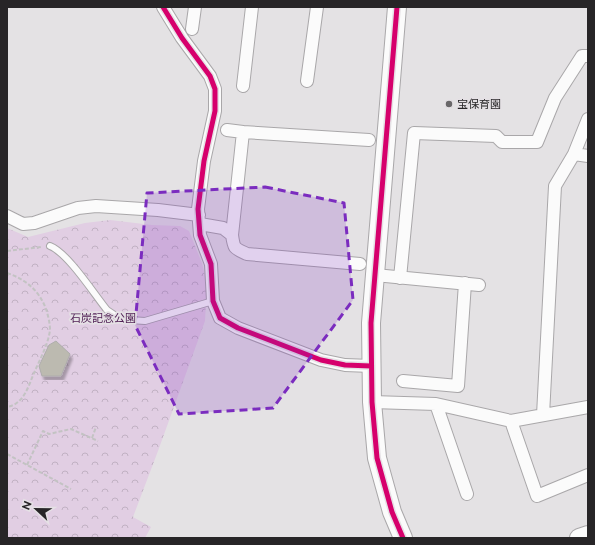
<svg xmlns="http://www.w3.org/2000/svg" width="595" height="545" viewBox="0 0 595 545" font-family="Raleway,'Noto Sans JP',sans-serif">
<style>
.park{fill:url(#park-crowns)}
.building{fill:#bcbab0;stroke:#aeadac;filter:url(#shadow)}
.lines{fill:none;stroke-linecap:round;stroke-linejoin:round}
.lane-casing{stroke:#a9a7a9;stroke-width:8}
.street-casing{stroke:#a9a7a9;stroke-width:14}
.secondary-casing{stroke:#a9a7a9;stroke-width:20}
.path{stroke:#c3c3c3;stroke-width:2;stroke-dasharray:4 2;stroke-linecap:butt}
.lane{stroke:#fbfbfb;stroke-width:6}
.street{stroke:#fbfbfb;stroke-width:12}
.secondary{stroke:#fbfbfb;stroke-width:18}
.cycleway-casing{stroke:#e5e1e5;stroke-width:8}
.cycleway{stroke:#d6006c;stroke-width:5}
.marked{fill:#7b2cbf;fill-opacity:0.2;stroke:#7b2cbf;stroke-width:3;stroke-dasharray:8 5;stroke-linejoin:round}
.poi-dot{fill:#696769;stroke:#e5e1e5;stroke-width:1.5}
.labels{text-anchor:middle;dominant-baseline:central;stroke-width:3.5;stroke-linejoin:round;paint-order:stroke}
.poi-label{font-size:11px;fill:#272527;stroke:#e5e1e5;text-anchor:start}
.park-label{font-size:11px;fill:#512156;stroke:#e5e1e5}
</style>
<defs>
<pattern id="park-crowns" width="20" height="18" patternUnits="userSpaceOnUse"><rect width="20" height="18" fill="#e1cee3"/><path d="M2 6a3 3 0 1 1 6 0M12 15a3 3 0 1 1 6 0" fill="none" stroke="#c1b1c3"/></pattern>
<filter id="shadow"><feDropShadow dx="2.5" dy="4.5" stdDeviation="1" flood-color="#0004"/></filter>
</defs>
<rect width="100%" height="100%" fill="#e4e2e4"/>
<path class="park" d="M110 220 152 225 180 226 189 231 202 263 207 284 205 321 158 451 133 517 151 527 145 538H7V228L28 237 85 223Z"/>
<path class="building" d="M56 341 70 354 61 376H42L39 366 49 345Z"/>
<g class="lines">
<g class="lane-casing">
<path id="lane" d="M50 246C68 253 94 294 107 310L116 316 130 320 145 321 213 301"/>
</g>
<g class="street-casing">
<path id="street" d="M163 7 182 38 210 76 215 89V111L204 161 198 209 200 235 211 264 213 301 220 318 238 328 321 360 345 365 371 366
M192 29 195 7
M307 81 317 7
M243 86 252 7
M227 130 243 132 232 235
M243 132 369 140
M574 154 588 119
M7 216 23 224 34 223 78 208 96 206 158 210 199 215
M200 224 223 228 232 235C234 249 234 248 247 254L360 264
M375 275 479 285
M400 278 414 133 496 136 502 142H537L555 98 582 56H588
M403 381 458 386 465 283
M372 402 436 404 511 421 588 407
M436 404 467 494
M543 415 555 186 574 154 588 156
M511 421 537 496 588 475"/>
</g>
<g class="secondary-casing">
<path id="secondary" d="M397 7 371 323 372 402 377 458 392 512 403 538
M579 538 588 535"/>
</g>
<path class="path" d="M7 251 41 247
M7 273C25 279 39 290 46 309 48 315 50 323 50 330 48 345 40 359 34 373 28 387 24 404 7 407
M92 438 96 427
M7 454 71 489
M27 465 43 431 49 434 71 429 98 441"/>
<use href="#lane" class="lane"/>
<use href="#street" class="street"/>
<use href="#secondary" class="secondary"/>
<g class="cycleway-casing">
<path id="cycleway" d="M163 7 182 38 210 76 215 89V111L204 161 198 209 200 235 211 264 213 301 220 318 238 328 321 360 345 365 371 366
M397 7 371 323 372 402 377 458 392 512 403 538"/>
</g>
<use href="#cycleway" class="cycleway"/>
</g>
<path class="marked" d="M265 187 344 203 353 300 273 408 179 414 135 325 147 193Z"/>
<circle class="poi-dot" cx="449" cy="104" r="4"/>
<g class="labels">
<g class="poi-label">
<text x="457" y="104">宝保育園</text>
</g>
<g class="park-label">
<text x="103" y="318">石炭記念公園</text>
</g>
</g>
<rect width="595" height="545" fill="none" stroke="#272527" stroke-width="16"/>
<g transform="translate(36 509) rotate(292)" stroke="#e5e1e5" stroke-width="3" paint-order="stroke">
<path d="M0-3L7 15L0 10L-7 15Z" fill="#272527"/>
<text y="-6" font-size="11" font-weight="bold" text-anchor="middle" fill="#272527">N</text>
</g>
</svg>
